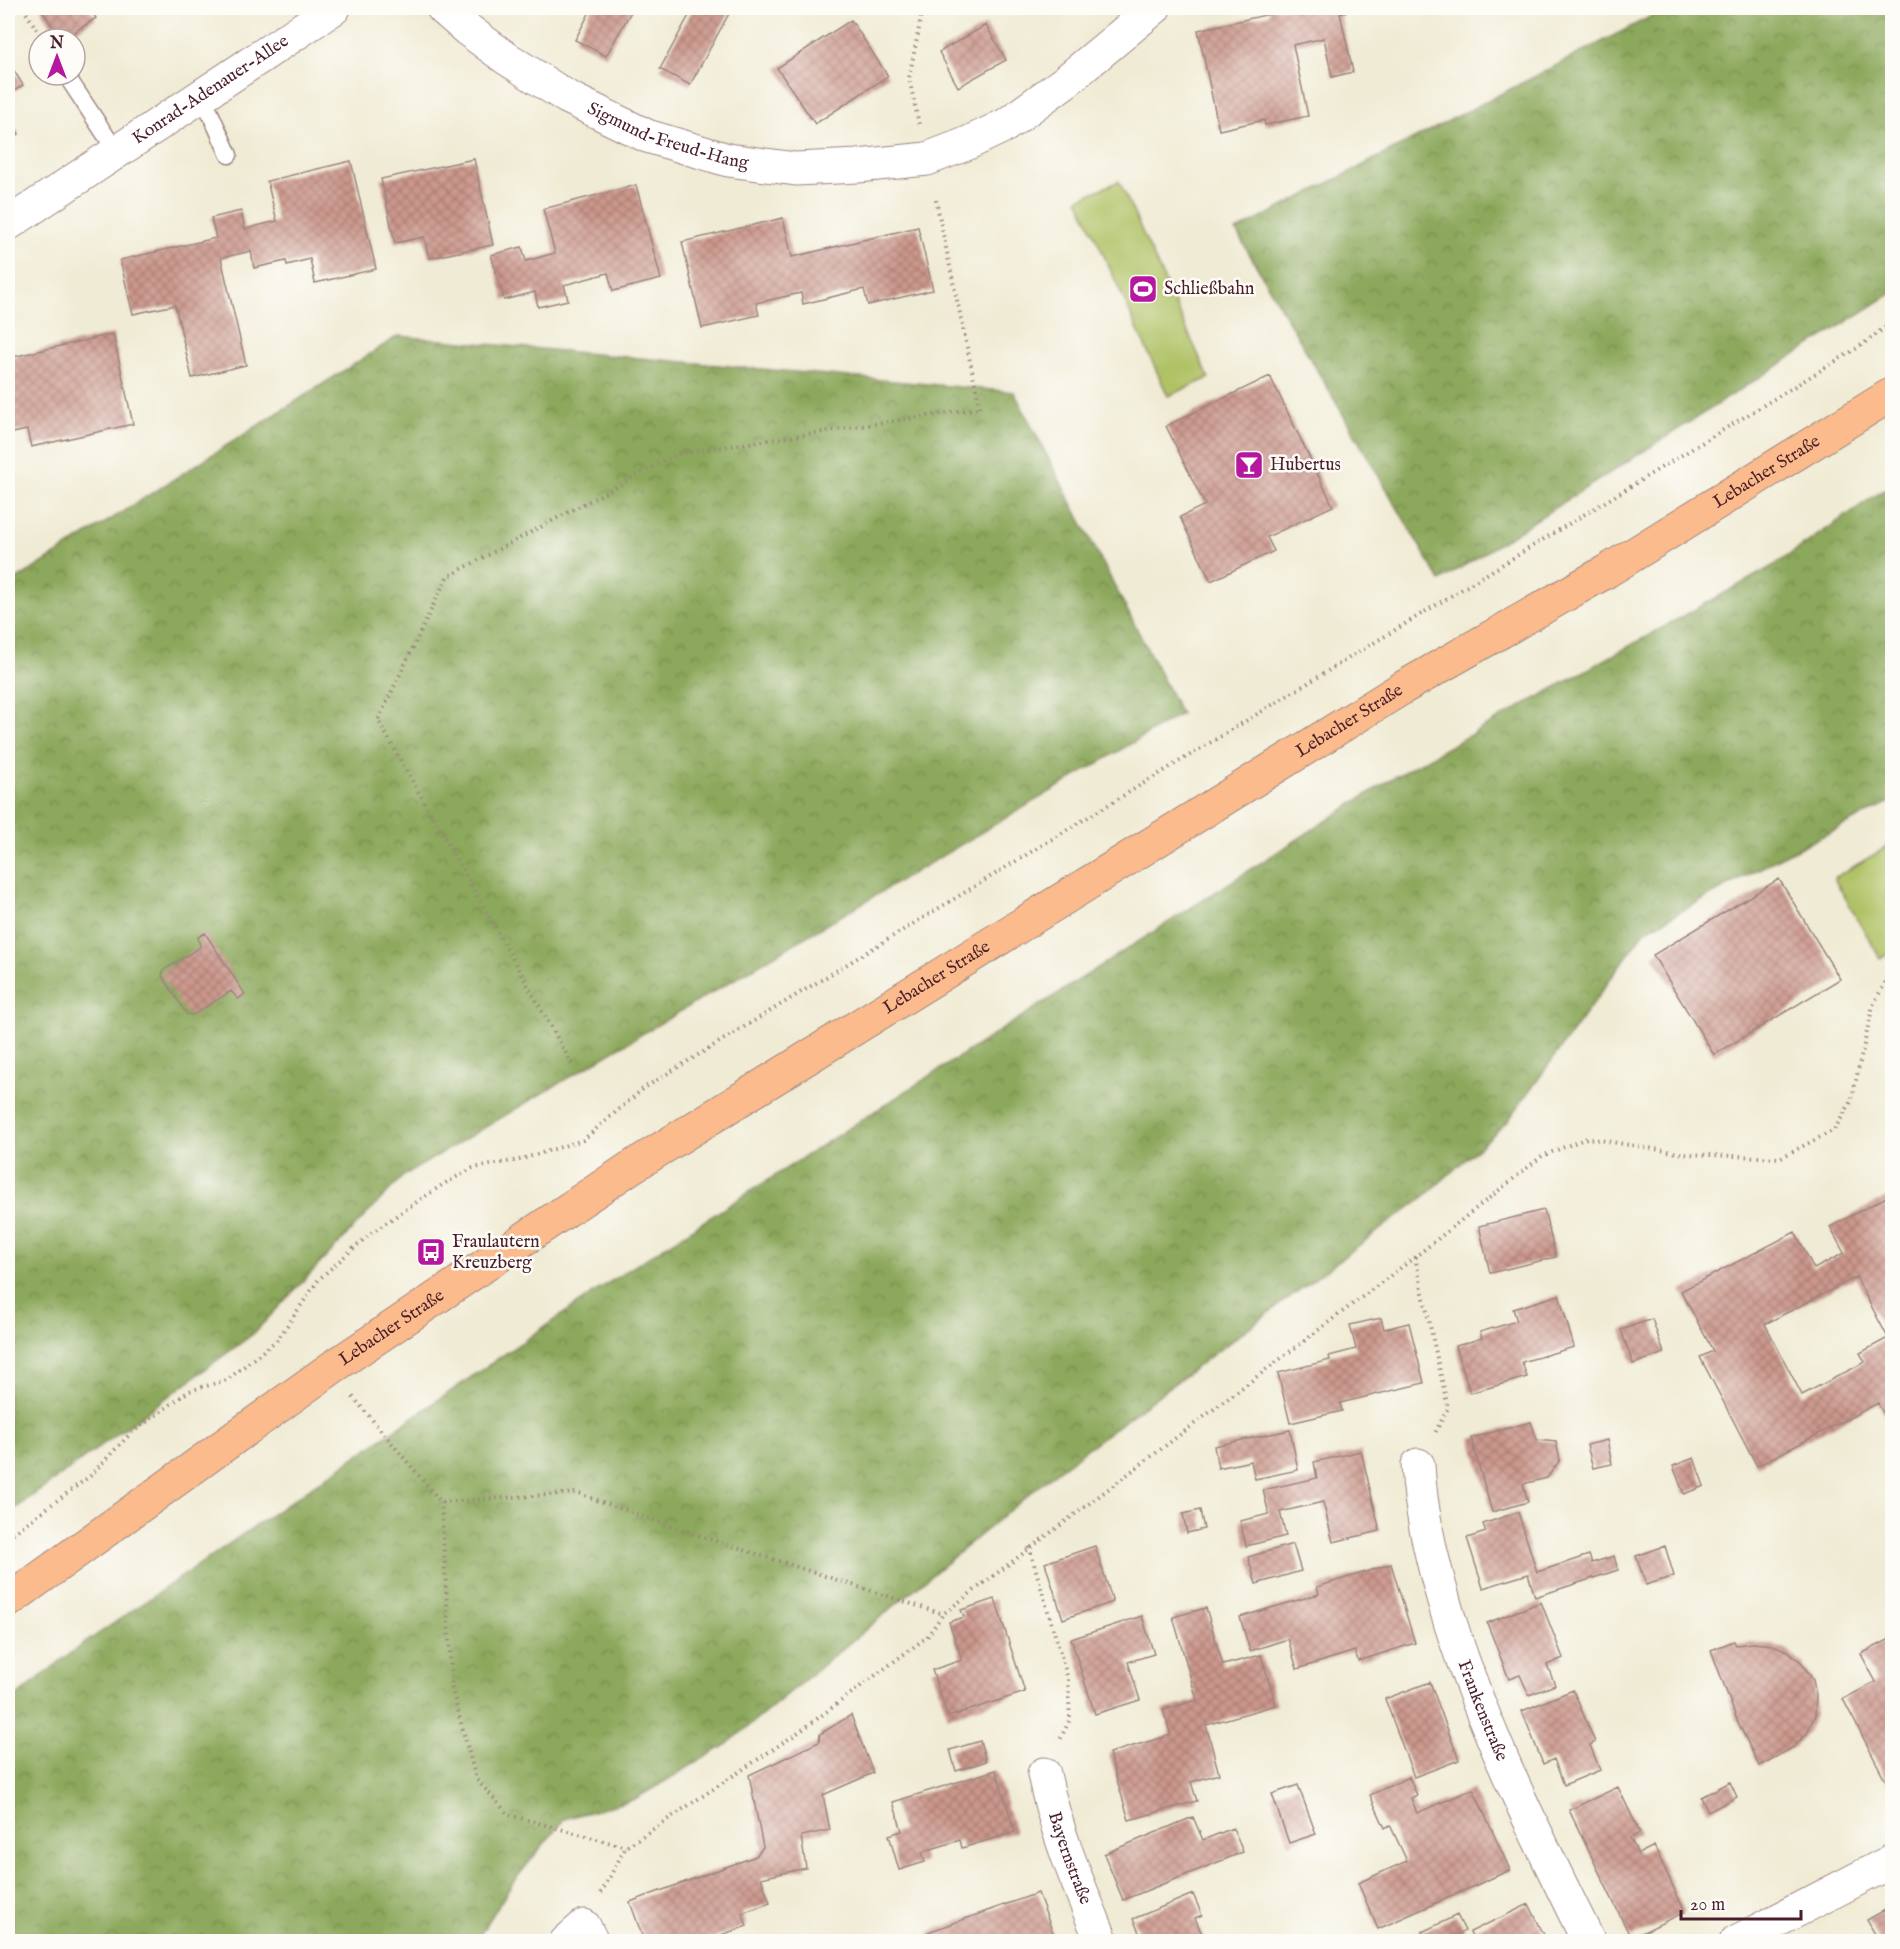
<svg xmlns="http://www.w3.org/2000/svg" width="1900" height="1949" viewBox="0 0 1900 1949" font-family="'IM FELL English',serif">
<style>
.forest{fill:url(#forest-crowns);stroke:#6b6443;stroke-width:1.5}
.garden{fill:#b0c266;stroke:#7d7048;stroke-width:1.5}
.building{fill:url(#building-cross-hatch);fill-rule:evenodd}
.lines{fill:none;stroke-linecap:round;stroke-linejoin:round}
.service-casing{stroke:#9d8580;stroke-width:19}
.minor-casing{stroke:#9d8580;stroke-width:35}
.primary-casing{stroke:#9d8580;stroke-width:35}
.path{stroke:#9d8580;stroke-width:4;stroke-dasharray:1.5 4.5;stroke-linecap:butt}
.service{stroke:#fff;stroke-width:16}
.minor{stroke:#fff;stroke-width:33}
.primary{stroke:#fbbb8c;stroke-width:33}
.labels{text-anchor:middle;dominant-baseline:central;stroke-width:5;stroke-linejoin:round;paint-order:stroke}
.street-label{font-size:18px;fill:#4a1f2b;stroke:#fdfcf7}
.poi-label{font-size:18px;fill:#4a1f2b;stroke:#fdfcf7;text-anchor:start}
</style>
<defs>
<pattern id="forest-crowns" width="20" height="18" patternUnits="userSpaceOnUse" patternTransform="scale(1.5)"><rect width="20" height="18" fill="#8ca85b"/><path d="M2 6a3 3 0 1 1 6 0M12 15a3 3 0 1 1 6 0" fill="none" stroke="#74884b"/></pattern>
<pattern id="building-cross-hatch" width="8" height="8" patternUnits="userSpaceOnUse" patternTransform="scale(1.5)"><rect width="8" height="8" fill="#cc988c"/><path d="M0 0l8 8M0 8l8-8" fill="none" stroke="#a87b73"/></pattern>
</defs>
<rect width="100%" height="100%" fill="#fdfcf7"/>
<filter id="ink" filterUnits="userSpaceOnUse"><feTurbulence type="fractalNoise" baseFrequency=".0167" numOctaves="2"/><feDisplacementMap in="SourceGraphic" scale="12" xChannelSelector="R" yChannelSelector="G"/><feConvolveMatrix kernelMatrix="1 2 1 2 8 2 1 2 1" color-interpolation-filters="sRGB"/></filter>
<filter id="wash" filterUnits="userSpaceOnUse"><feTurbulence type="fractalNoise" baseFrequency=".008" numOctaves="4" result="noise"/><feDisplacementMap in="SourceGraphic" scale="24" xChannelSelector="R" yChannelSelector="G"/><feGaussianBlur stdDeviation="1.35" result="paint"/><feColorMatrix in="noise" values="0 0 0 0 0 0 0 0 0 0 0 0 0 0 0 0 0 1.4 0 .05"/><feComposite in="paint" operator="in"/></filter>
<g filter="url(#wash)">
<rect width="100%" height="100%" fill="#f0ebd4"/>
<path class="forest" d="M1667 8H1892V293L1440 581 1236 231Z
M398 336 1014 392 1181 714 403 1176 253 1334 8 1514V585Z
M1892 484V801L1775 860 1645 931 1508 1121 1425 1196 1056 1472 726 1745 635 1799 564 1819 514 1881 476 1941H8V1703L69 1654 608 1283 1391 779 1773 566Z"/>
<path class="garden" d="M1119 181 1209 378 1168 396 1078 199Z
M1892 844V951L1880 958 1834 878Z"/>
<g id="blocks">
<path class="building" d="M40 8H89L96 18 64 39H61Z
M592 8H633L606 56 575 40Z
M693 8H732L690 85 660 69Z
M1269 8H1361L1340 13 1353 72 1332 77 1324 38 1293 45 1308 116 1265 125 1264 120 1219 130 1198 30 1270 14Z
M851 20 888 76 815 124 777 68Z
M986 25 1006 60 958 87 939 52Z
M8 61 23 85 8 95Z
M8 116 19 134 8 141Z
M474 159 493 245 429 258 424 237 395 243 381 179Z
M351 161 376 269 315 283 310 259 287 265 286 261 254 268 251 251 221 258 246 365 192 378 175 305 133 314 120 260 216 238 211 218 241 211 245 229 277 221 267 181Z
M636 185 661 279 613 291 608 273 564 285 568 300 538 307 535 292 504 300 491 255 522 247 526 261 555 253 543 209Z
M783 218 792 257 918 227 933 290 868 305 864 289 803 304 801 293 756 303 759 315 702 328 682 242Z
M113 334 133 424 31 447 27 430 8 434V358Z
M1270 376 1333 506 1267 537 1274 551 1211 581 1180 517 1205 505 1166 426Z
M1779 879 1840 979 1714 1055 1653 955Z
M205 933 245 994 238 999 231 991 193 1015 187 1014 162 976 164 970 200 947 198 937Z
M1892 1194V1430L1878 1403 1757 1466 1700 1357 1713 1351 1681 1291 1795 1232 1814 1269 1844 1253 1830 1227ZM1856 1277 1888 1338 1860 1353 1865 1362 1802 1395 1765 1324Z
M1544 1210 1556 1257 1490 1273 1479 1226Z
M1559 1295 1574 1347 1522 1362 1527 1377 1470 1393 1456 1346 1482 1338 1480 1332 1517 1321 1513 1309Z
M1381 1318 1384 1329 1409 1323 1424 1383 1340 1403 1342 1411 1290 1423 1278 1373 1330 1360 1329 1356 1356 1349 1350 1325Z
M1652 1319 1664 1353 1633 1364 1621 1330Z
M1531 1422 1537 1440 1556 1442 1560 1460 1547 1478 1523 1484 1528 1502 1492 1512 1471 1438Z
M1290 1430 1298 1470 1255 1479 1251 1461 1218 1468 1214 1446Z
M1607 1440 1612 1464 1593 1468 1587 1445Z
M1361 1451 1380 1531 1333 1542 1323 1502 1280 1512 1286 1536 1246 1546 1240 1521 1269 1514 1263 1490 1317 1478 1314 1462Z
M1694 1458 1704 1486 1684 1494 1673 1466Z
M1200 1510 1204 1529 1187 1533 1183 1514Z
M1518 1512 1537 1572 1589 1555 1592 1563 1614 1556 1618 1570 1535 1597 1528 1574 1483 1588 1467 1538 1486 1532 1483 1524Z
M1293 1544 1301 1571 1256 1584 1248 1557Z
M1095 1546 1113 1602 1063 1619 1045 1563Z
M1665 1546 1674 1576 1646 1585 1636 1556Z
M1391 1564 1415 1643 1358 1661 1355 1651 1297 1669 1288 1639 1250 1651 1240 1617 1319 1594 1317 1587Z
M995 1599 1025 1692 948 1717 932 1670 962 1660 949 1622 964 1617 961 1610Z
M1541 1602 1563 1658 1547 1665 1555 1685 1529 1695 1520 1675 1509 1679 1487 1623Z
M1206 1608 1223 1665 1261 1655 1276 1705 1206 1725 1219 1774 1191 1782 1197 1801 1129 1820 1109 1753 1171 1735 1163 1710 1197 1700 1173 1617Z
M1142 1616 1154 1654 1128 1662 1140 1700 1095 1714 1071 1639Z
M1892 1638V1783L1888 1785 1843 1699 1876 1682 1861 1654Z
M1734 1641 1736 1645 1753 1643 1773 1645 1788 1651 1802 1663 1813 1680 1816 1695 1815 1715 1807 1733 1794 1747 1759 1766 1737 1720 1711 1650Z
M1430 1682 1459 1760 1414 1777 1385 1699Z
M1573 1690 1595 1742 1590 1745 1600 1770 1564 1785 1554 1759 1543 1764 1522 1711Z
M851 1715 873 1773 823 1795 830 1830 801 1836 806 1868 761 1878 770 1903 742 1913 747 1926 704 1941H644L630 1902 756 1856 763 1847 749 1775 819 1742 820 1734Z
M980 1741 986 1761 956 1771 950 1750Z
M996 1770 1015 1832 962 1848 960 1840 922 1852 925 1862 899 1870 889 1835 902 1831 893 1802Z
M1409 1777 1417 1795 1411 1798 1417 1813 1473 1789 1510 1870 1378 1929 1358 1883 1407 1861 1390 1825 1385 1828 1370 1795Z
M1730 1782 1737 1797 1708 1812 1701 1797Z
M1298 1785 1316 1834 1289 1843 1272 1794Z
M1618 1787 1640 1833 1630 1838 1638 1854 1654 1846 1685 1912 1631 1938 1569 1810Z
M1193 1817 1203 1840 1233 1828 1243 1852 1123 1900 1104 1854Z
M1038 1893 1056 1941H931L928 1932Z
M1193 1894 1202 1915 1195 1918 1205 1941H1143L1133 1919Z
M1529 1904 1547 1941H1475L1470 1932Z
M1892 1906V1941H1879L1867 1920Z
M1457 1915 1465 1931 1443 1941H1426L1422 1932Z"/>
</g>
</g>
<g filter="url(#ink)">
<use href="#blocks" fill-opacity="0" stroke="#9d8580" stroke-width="1.5"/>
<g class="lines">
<g class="service-casing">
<path id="service" d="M66 75 116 151
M202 95 229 155"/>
</g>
<g class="minor-casing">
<g id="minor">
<path id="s1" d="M443 8 468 30 506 58 567 97 647 136 728 160 796 169 858 166 927 159 966 144 1006 125 1066 81 1154 8"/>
<path id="s2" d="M8 224 334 8"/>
<path id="s3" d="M1418 1465C1421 1520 1435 1572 1451 1625 1486 1735 1538 1839 1589 1942"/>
<path id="s4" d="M1044 1774C1056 1833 1079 1886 1102 1942"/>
<path d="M566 1942 584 1926 592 1942"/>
<path d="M1736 1942 1892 1861"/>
</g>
</g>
<g class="primary-casing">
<g id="primary">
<path id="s5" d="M8 1601 330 1369 630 1168 1404 687 1607 571 1892 394"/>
</g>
</g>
<path class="path" d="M23 8 43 39
M919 124 909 78 923 8
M572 1064 378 720 447 577 677 454 980 408 935 196
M1415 1257 1448 1408 1435 1433
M353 1397 441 1502 577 1493 682 1530 943 1614
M441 1502 452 1689 476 1779 509 1815 626 1847
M8 1537 90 1476 130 1434 189 1391 227 1380 278 1339 319 1279 371 1233 442 1185 473 1168 519 1160 583 1140 644 1088 1859 347 1892 322
M1029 1547 1068 1679 1070 1719 1059 1742
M601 1893 626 1847 802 1730 927 1637 943 1614 1415 1257 1542 1156 1587 1138 1685 1154 1780 1158 1834 1130 1851 1102 1873 1005 1892 970"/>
<use href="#service" class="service"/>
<use href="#minor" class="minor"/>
<use href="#primary" class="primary"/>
</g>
</g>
<defs>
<g id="stadium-square" transform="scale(1.5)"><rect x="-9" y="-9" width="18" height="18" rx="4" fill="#b5179e" stroke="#fdfcf7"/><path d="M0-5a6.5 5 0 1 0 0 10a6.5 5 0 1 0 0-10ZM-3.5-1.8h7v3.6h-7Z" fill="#fff"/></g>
<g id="bar-square" transform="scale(1.5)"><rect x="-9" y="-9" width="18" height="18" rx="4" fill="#b5179e" stroke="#fdfcf7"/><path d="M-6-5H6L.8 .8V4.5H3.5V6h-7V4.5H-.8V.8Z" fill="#fff"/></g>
<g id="bus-square" transform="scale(1.5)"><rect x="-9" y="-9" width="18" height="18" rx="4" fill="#b5179e" stroke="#fdfcf7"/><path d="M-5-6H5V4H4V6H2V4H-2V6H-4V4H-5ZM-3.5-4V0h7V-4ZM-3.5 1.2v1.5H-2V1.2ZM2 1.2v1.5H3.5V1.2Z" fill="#fff"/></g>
</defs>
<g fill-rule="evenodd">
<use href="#stadium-square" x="1143" y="289"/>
<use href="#bar-square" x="1249" y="465"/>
<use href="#bus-square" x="431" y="1252"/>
</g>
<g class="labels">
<g class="street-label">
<text stroke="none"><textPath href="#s2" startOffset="243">Konrad-Adenauer-Allee</textPath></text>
<text stroke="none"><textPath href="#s1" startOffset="262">Sigmund-Freud-Hang</textPath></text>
<text stroke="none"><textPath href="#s5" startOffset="2091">Lebacher Straße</textPath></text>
<text stroke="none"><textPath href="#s5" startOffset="1605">Lebacher Straße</textPath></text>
<text stroke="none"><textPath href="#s5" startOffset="1119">Lebacher Straße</textPath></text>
<text stroke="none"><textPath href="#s5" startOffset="471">Lebacher Straße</textPath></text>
<text stroke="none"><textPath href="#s3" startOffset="255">Frankenstraße</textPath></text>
<text stroke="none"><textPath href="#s4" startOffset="88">Bayernstraße</textPath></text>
</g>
<g class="poi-label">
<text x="1164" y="289">Schließbahn</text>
<text x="1270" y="465">Hubertus</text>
<text x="452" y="1242">Fraulautern<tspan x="452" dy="21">Kreuzberg</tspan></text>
</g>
</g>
<rect width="1900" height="1949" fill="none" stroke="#fdfcf7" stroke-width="30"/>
<g transform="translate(57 57)"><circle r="28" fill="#fdfcf7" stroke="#b5a4a5" stroke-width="1.5"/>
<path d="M0-4.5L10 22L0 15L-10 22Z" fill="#b5179e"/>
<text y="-9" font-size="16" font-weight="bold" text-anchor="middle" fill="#4a1f2b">N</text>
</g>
<path d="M1681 1910v9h120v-9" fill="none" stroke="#4a1f2b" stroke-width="3"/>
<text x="1690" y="1910" font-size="18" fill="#4a1f2b" stroke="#fdfcf7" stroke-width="4.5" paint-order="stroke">20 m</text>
</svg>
